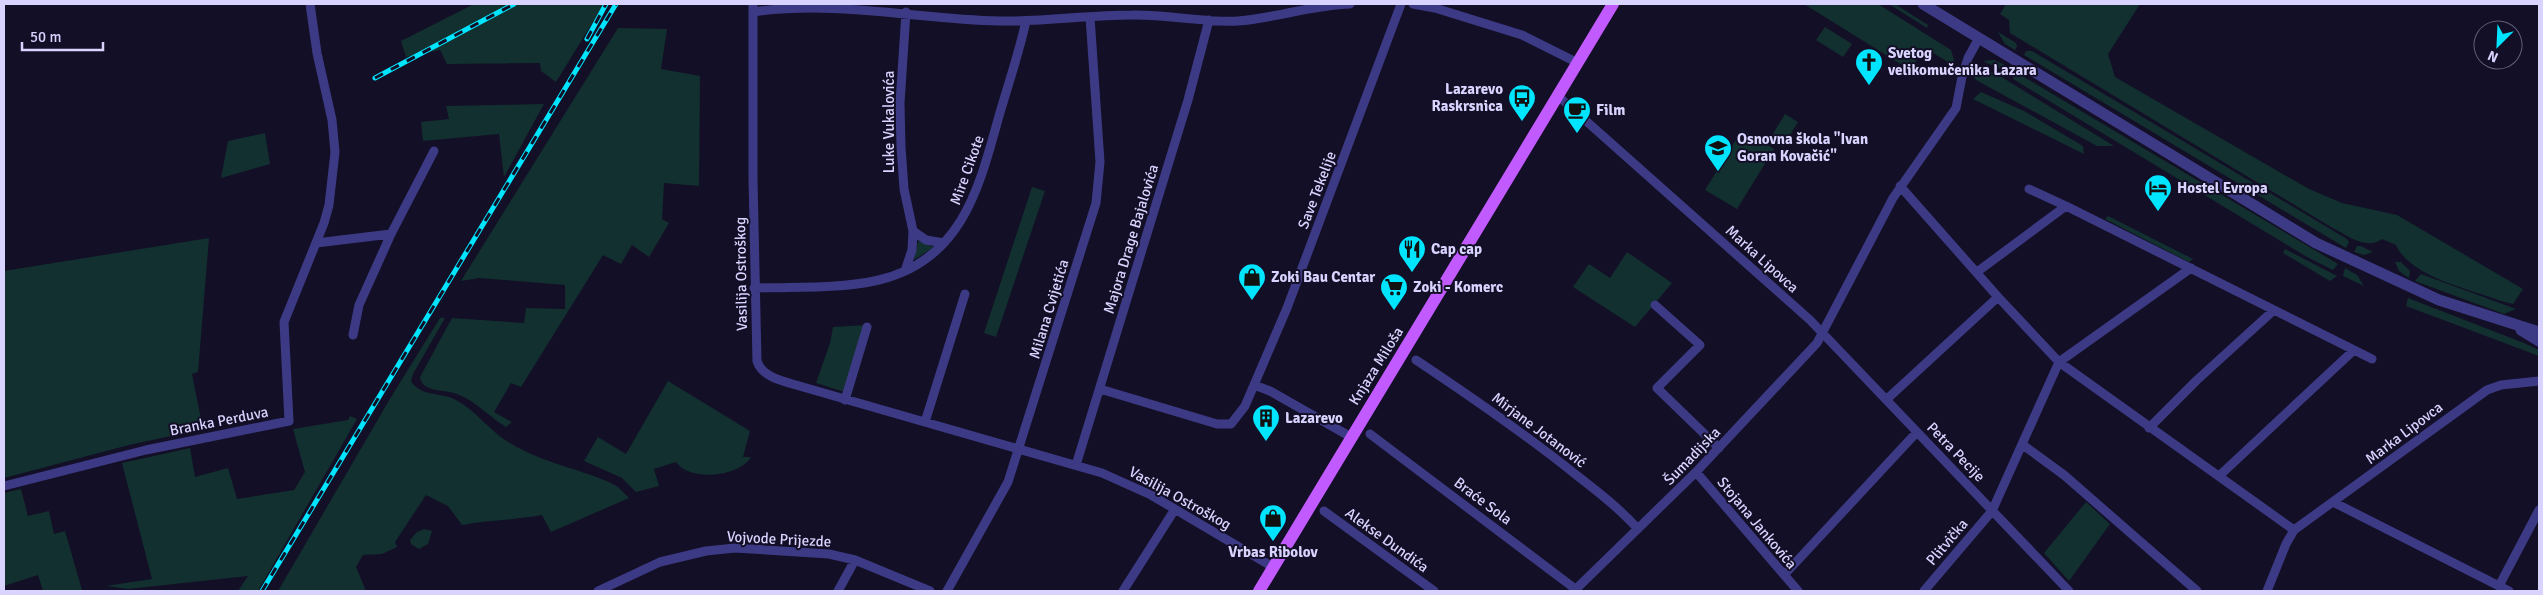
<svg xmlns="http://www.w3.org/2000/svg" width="2543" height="595" viewBox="0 0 2543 595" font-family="Signika,sans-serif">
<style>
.green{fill:#12302f}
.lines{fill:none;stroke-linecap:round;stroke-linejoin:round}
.minor{stroke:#3d3a85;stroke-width:9}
.tertiary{stroke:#3d3a85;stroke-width:11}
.primary{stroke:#c25bff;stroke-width:12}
.rail-casing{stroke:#00e5ff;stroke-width:5}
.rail{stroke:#130f26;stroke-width:3;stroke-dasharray:9;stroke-linecap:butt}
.labels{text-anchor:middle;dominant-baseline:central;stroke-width:4;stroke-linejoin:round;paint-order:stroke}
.poi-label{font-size:15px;font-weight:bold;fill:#d9d4ff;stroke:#130f26;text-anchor:start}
.street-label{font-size:15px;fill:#d9d4ff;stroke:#130f26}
</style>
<rect width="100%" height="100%" fill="#130f26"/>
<path class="green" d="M474 4H604L556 82 541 71 540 63 447 64 440 50 406 57 401 41Z
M1804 4H1878L1951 50 1954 60 1953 63 1948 62 1925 48 1910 70Z
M1889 4H1895L1928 25 1927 28Z
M2006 4H2140L2108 54 2115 77 2309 189 2342 203 2397 215 2523 289 2513 304 2501 301C2470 289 2410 277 2396 245L2382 239C2366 251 2347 235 2331 227L2010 33 2009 20 2000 14Z
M1825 27 1852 44 1843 57 1816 40Z
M618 28 667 29 661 69 700 76 699 186 664 183 662 219 669 223 649 257 632 245 621 264 603 255 521 387 511 383 494 412 512 422 506 427C489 417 476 401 457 394 445 389 422 393 420 377L452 318 524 323 526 308 565 309V285L479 278 461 281Z
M1998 32 2016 43 2017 46 2015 50 2005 44Z
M2026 51H2032L2347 239 2349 242 2346 248 2024 55Z
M1994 60 2005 65 2002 70 1983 61Z
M1986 69 2000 76 2114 146H2097L1976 80 1972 75 1978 70Z
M2014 71 2338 264 2333 270 2307 257 2013 79Z
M1981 92 2024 111 2083 146 2084 154 1973 99Z
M544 104 504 177 499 134 423 141 421 122 449 119 446 106Z
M1785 114 1798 122 1783 147 1770 139Z
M1742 130 1774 149 1737 209 1705 190Z
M265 133 270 164 221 178 228 141Z
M1032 187 1045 191 996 337 984 333Z
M2108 216 2193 259 2189 262 2105 219Z
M209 238 198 372 192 374 203 429 129 445 4 478V271Z
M918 241 934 247 914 260Z
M2357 246H2361L2373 252 2364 255 2354 252Z
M2285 249 2337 276 2330 281 2283 253Z
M1627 252 1672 283 1635 327 1573 287 1589 264 1610 278Z
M2395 262H2401L2410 271 2409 278 2399 271Z
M2345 268 2357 275 2364 286 2343 276Z
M2421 274 2516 309 2504 314 2415 281Z
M2408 298 2524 343 2539 350V356L2406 306Z
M440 318H445L413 374 411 381C420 397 442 392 456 400 477 411 489 431 510 443 541 462 576 468 609 482L618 487 629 498 551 532 542 515C515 520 489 520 462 525L448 506 426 495 395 542 397 547 382 554 363 555 356 567 366 591H278L391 397Z
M866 325 848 393 816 383 830 343 833 327Z
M668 381 750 431 743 457H751C739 477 690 482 676 462L654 469 659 486 636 492 622 478 584 461 598 437 626 454Z
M350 416 357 419 258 591H238L248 576 128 589 106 586 152 579 122 463 190 448 195 477 228 468 237 499 294 490 305 472 293 429 348 420Z
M21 489 28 516 49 511 54 534 65 531 82 590 43 591 38 575 4 586V493Z
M2086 502 2110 524 2069 581 2044 553Z
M424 529 432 531 428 544 419 549 411 544 410 540 417 532Z"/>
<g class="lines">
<path class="minor" d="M753 4V179L757 361C763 379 787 382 803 387L1102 473 1151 495 1273 567
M1413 4 1435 8 1522 35 1578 63
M753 12C834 0 918 19 999 21 1043 22 1087 15 1132 15 1167 14 1203 23 1238 21 1276 18 1312 5 1350 4
M1558 96 1810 320 2069 591
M1900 186 1998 297 2059 362 2294 530 2286 544 2267 591
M2029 189 2066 206
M913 231 926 240 944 243
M316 243 391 234 434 151
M905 271 912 250 913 231 904 189 901 147 900 103 906 12
M1977 272 2066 206 2372 359
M754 288C793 287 841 289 879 280 962 260 979 188 999 116 1008 85 1019 53 1026 21
M1655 305 1700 345 1657 388 1719 448
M353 335 359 305 391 234
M1416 360C1470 396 1524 433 1575 474 1597 491 1619 508 1638 529
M1254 385 1270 391 1351 437
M1100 389 1217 424H1231L1245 406 1287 308 1401 4
M1887 399 1998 297
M845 400 867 327
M925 422 965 294
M2149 428 2197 380 2274 310
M1370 434 1578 591
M2023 445 2064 475 2197 591
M1076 465 1188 100 1209 20
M1696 472 1798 591
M2219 476 2354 350
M4 486 146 450 289 421 284 322 324 223 329 205 335 152 332 120 317 53 310 4
M2335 503 2509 591
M1324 511 1434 591
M2294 530 2487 390 2501 385 2539 381
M1784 575 1917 432
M2499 586 2539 510
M598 591 660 562 706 551 735 548 829 554 855 560 930 591
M838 591 855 560
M947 591 1008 482 1096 203 1100 162 1090 17
M1123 591 1175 509
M1574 591 1696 472 1817 343 1893 198 1956 108 1962 77 1968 58 1979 38
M1924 591 1992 511 2059 362 2191 268"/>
<path class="tertiary" d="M1923 4 2316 243 2439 300 2539 332
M2521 330 2539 341"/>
<path class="primary" d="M1259 591 1613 4"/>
<g class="rail-casing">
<path id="rail" d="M587 39 606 4
M375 78 514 4
M262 591 616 4"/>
</g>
<use href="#rail" class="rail"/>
</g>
<defs>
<g id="church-pin" transform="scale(1.4375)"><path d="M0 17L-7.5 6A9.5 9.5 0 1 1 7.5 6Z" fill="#00e5ff" stroke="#130f26"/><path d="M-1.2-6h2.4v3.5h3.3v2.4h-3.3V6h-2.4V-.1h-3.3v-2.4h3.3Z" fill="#111"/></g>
<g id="bus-pin" transform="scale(1.4375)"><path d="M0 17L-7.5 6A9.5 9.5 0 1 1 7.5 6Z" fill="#00e5ff" stroke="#130f26"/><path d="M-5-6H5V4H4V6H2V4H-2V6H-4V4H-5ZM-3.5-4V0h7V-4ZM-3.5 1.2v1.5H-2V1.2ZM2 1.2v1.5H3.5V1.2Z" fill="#111"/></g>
<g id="cafe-pin" transform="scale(1.4375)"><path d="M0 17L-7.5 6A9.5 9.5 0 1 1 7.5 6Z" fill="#00e5ff" stroke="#130f26"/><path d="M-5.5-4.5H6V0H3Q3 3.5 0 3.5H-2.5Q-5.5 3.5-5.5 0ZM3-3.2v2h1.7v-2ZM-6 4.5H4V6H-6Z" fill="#111"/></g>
<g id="school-pin" transform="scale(1.4375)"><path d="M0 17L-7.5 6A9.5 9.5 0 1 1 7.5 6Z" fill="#00e5ff" stroke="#130f26"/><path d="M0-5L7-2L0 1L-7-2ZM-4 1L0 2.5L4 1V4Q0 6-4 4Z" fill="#111"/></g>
<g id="hotel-pin" transform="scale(1.4375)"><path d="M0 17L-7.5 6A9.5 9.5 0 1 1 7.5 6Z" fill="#00e5ff" stroke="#130f26"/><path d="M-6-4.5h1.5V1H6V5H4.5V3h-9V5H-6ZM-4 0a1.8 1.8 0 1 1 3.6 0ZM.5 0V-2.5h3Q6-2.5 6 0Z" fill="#111"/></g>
<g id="restaurant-pin" transform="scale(1.4375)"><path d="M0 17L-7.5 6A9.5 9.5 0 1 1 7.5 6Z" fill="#00e5ff" stroke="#130f26"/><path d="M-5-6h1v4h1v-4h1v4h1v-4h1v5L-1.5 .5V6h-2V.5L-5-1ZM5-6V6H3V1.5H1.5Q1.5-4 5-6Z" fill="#111"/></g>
<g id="shop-pin" transform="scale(1.4375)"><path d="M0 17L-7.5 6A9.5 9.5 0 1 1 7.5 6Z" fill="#00e5ff" stroke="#130f26"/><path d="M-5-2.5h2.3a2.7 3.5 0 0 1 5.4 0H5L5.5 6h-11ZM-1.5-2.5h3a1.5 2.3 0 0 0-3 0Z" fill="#111"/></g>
<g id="supermarket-pin" transform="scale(1.4375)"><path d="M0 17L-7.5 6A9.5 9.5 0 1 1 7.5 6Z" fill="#00e5ff" stroke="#130f26"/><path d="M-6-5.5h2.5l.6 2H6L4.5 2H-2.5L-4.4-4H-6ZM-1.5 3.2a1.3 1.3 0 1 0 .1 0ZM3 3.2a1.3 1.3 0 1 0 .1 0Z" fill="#111"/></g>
<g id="building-pin" transform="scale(1.4375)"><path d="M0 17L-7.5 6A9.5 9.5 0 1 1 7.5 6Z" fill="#00e5ff" stroke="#130f26"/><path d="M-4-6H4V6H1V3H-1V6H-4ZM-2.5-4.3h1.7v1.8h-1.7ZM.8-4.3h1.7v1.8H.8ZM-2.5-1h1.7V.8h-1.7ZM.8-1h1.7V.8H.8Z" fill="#111"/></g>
</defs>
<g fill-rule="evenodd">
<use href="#church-pin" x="1869" y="62"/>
<use href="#bus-pin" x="1522" y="98"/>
<use href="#cafe-pin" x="1577" y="110"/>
<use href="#school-pin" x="1718" y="148"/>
<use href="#hotel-pin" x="2158" y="188"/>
<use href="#restaurant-pin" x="1412" y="249"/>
<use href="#shop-pin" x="1252" y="277"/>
<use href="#supermarket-pin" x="1394" y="287"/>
<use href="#building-pin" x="1266" y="418"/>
<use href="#shop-pin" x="1273" y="518"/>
</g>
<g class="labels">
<g class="poi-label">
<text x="1888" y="53">Svetog<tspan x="1888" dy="17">velikomučenika Lazara</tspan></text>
<text x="1503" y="89" text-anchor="end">Lazarevo<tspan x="1503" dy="17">Raskrsnica</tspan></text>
<text x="1596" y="110">Film</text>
<text x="1737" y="139">Osnovna škola "Ivan<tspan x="1737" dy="17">Goran Kovačić"</tspan></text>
<text x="2177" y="188">Hostel Evropa</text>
<text x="1431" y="249">Cap cap</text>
<text x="1271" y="277">Zoki Bau Centar</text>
<text x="1413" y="287">Zoki - Komerc</text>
<text x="1285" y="418">Lazarevo</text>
<text x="1273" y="552" text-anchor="middle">Vrbas Ribolov</text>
</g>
<g class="street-label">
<text transform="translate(889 122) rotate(-90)">Luke Vukalovića</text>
<text transform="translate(967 170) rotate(-70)">Mire Cikote</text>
<text transform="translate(1317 190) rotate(-69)">Save Tekelije</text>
<text transform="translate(1131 239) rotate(-73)">Majora Drage Bajalovića</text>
<text transform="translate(1762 259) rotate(42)">Marka Lipovca</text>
<text transform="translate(741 274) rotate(-91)">Vasilija Ostroškog</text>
<text transform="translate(1049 309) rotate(-73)">Milana Cvijetića</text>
<text transform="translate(1376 366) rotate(-58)">Knjaza Miloša</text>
<text transform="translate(219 421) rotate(-11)">Branka Perduva</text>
<text transform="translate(1539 430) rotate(37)">Mirjane Jotanović</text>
<text transform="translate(2404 433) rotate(-37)">Marka Lipovca</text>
<text transform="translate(1956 452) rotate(46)">Petra Pecije</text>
<text transform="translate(1692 456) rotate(-46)">Šumadijska</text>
<text transform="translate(1180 498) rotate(29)">Vasilija Ostroškog</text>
<text transform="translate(1483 501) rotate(37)">Braće Sola</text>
<text transform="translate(1757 523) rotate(50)">Stojana Jankovića</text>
<text transform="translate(779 539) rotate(3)">Vojvode Prijezde</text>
<text transform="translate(1387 540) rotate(36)">Alekse Dundića</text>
<text transform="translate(1947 542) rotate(-50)">Plitvička</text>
</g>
</g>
<rect width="2543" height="595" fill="none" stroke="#d9d4ff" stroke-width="10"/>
<g transform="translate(2498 45) rotate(204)"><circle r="24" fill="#130f26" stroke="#625e7d"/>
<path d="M0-4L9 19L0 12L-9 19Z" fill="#00e5ff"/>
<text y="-8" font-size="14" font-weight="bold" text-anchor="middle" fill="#d9d4ff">N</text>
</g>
<path d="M22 42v8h81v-8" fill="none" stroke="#d9d4ff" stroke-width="2.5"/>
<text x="30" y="42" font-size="15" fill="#d9d4ff" stroke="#130f26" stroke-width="4" paint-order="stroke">50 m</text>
</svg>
